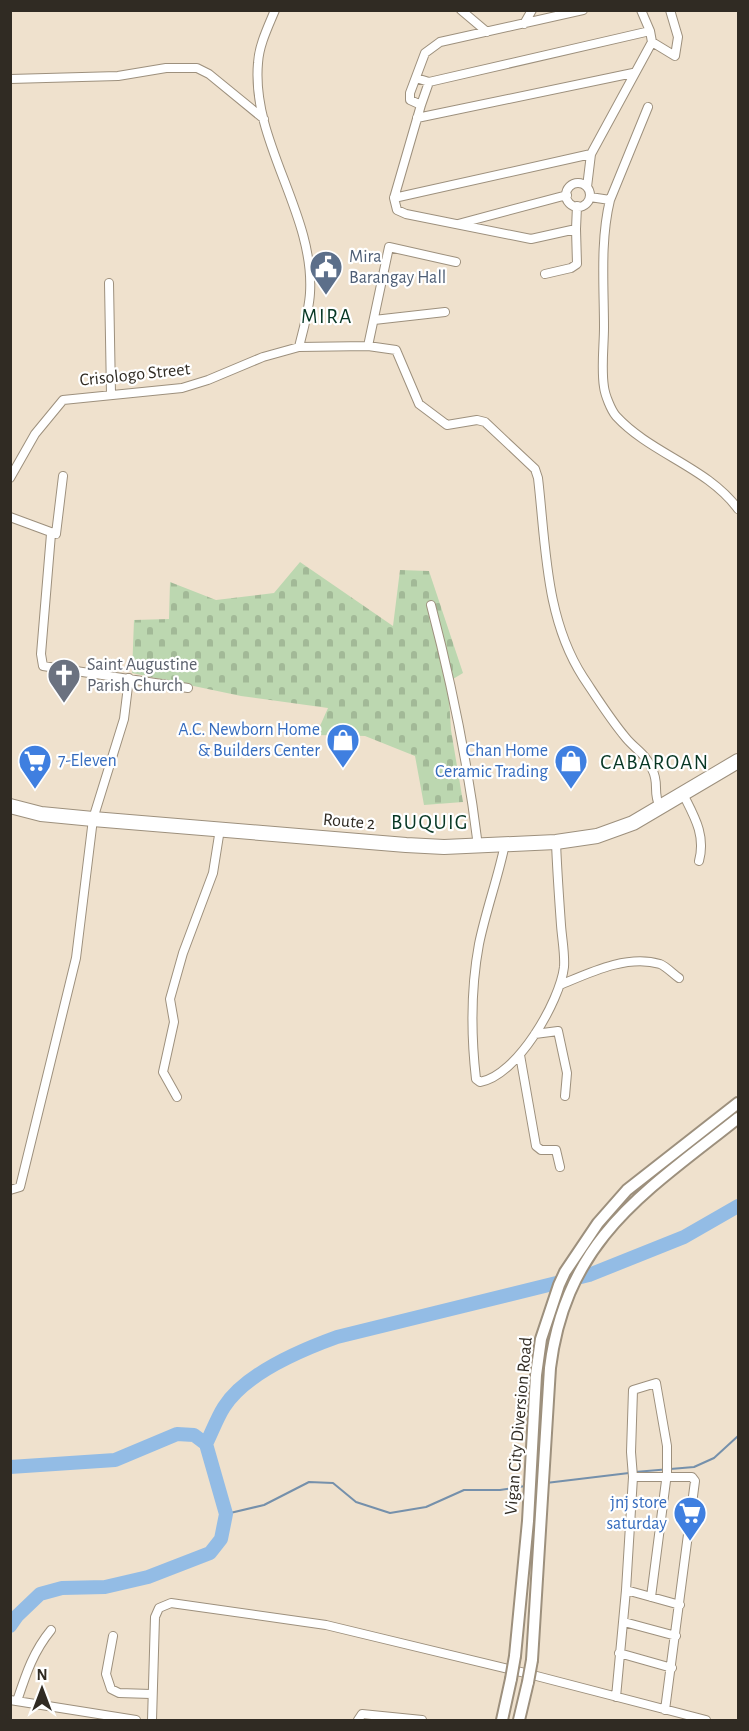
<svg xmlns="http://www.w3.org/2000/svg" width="749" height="1731" viewBox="0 0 749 1731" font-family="'Alegreya Sans',sans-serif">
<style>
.cemetery{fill:url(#cemetery-stones)}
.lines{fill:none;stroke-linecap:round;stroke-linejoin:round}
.stream{stroke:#7590ab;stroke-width:2}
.river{stroke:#93bce5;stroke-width:14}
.street-casing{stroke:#9d907d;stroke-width:10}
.secondary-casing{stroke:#9d907d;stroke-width:14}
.highway-casing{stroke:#9d907d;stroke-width:16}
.street{stroke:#fff;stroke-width:8}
.secondary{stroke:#fff;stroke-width:10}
.highway{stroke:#fff;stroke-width:14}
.secondary-bridge-casing{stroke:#9d907d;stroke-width:14;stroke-linecap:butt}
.secondary-bridge{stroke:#fff;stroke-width:10}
.labels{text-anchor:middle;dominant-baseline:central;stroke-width:4.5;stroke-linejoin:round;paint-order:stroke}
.service-label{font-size:18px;fill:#4e5e75;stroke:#fff;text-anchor:start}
.street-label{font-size:18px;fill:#302b23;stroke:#fff}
.worship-label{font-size:18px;fill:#5b616d;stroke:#fff;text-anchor:start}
.shop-label{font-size:18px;fill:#366cbe;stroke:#fff;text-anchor:end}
.quarter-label{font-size:21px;letter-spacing:1.5px;fill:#073724;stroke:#fff}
</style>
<defs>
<pattern id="cemetery-stones" width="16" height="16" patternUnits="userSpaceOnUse" patternTransform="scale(1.5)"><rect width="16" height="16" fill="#bcd7b0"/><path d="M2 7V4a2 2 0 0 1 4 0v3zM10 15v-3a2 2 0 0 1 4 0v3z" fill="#a2b997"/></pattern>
</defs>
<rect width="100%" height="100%" fill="#efe1cd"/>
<path class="cemetery" d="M300 562 393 626 400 570 429 571 463 673 448 682 451 730 463 802 424 805 415 756 365 736 316 735 328 708 241 696 132 673 134 620 169 619 170 582 216 600 274 593Z"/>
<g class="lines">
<path class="stream" d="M635 1472 694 1467 714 1458 738 1436
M546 1483 629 1473
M226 1514 264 1505 309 1482 333 1483 356 1502 390 1513 426 1507 464 1490H500L525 1486"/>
<path class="river" d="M206 1444C212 1432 217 1418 224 1407 245 1374 301 1350 337 1337L589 1275 684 1237 738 1206
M10 1467 115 1460 177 1434 194 1435 206 1444 226 1514 221 1539 210 1553 148 1577 105 1587 62 1588 40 1594 17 1616 10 1626"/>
<g class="street-casing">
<path id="street" d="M275 10C268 27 259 45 258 63 251 142 315 214 310 293 309 311 303 330 299 347
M461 10 487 32
M524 24 532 10
M652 42 675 56 678 37 670 10
M416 78 429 82 650 31
M10 79 118 76 166 68H197L209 74 264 119
M421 105 429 82
M417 118 633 73
M566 195a12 12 0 1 1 24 0a12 12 0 1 1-24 0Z
M587 187 591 154 652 42 650 31 641 10
M590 197 610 200C600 241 604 286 604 327 604 346 601 368 604 387 605 395 611 410 616 416 651 454 707 467 738 509
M394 198 591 154
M610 200 648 107
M577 206 576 229 531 239 406 214 397 210 394 198 421 105 410 100V93L425 53 440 42 583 10
M458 224 567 195
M545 274 571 268 577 264 576 229
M109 283 111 394
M374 320 445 312
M368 346 389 247 456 262
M10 478 35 434 63 400 182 388 208 380 263 357 299 347 368 346 396 350 419 404 447 425 477 420 485 422 535 469 538 478C546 546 545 618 583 677 597 698 610 719 626 738 635 749 646 754 652 769 660 784 652 792 660 807
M10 517 56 534 63 476
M51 534 41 654 43 666 188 688
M431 605C452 685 468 764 478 846
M683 794C694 816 706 835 699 861
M505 844C498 878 486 910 479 944 471 987 471 1035 476 1079L480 1082C517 1076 560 1001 564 967 565 954 562 939 561 925 559 897 557 870 556 842
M560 985C589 973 627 954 660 964 667 967 673 974 679 978
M535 1034 558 1031 567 1073 565 1096
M520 1055 536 1146 541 1150H556L560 1167
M177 1097 163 1072 174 1022 170 999 183 953 213 873 220 829
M10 1190 20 1187 76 958 93 819 124 719 129 678
M633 1477H692L695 1481 665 1710
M626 1590 680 1605
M624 1622 676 1636
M113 1636 106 1674 111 1689 119 1693 151 1694
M619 1653 672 1668
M616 1697 626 1590 633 1477 631 1452 633 1390 656 1383 667 1446V1473L651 1597
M10 1700 136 1720
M17 1701C26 1674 33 1652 51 1630
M152 1720 155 1617 159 1608 171 1603 326 1625 525 1673 706 1720
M358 1720 362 1714 422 1720"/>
</g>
<g class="secondary-casing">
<path id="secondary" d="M515 1656 528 1521 536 1375 541 1339 559 1285 565 1272 598 1223 627 1190 738 1103
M532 1660 550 1368C566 1239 645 1192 738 1118
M502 1720 511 1679
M519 1720 528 1682"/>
</g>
<g class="highway-casing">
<path id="highway" d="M10 806 41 814 93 819 406 845 444 847 556 842 597 836 633 823 738 761"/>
</g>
<use href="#street" class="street"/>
<use href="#secondary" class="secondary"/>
<use href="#highway" class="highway"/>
<g class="secondary-bridge-casing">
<path id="secondary-bridge" d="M511 1679 515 1656
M528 1682 532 1660"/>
</g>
<use href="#secondary-bridge" class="secondary-bridge"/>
</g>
<defs>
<g id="civic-pin" transform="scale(1.725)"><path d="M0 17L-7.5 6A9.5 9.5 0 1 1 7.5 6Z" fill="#5c6f8a" stroke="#fff"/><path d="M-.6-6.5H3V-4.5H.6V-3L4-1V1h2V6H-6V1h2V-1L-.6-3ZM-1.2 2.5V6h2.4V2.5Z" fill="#fff"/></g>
<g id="church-pin" transform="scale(1.725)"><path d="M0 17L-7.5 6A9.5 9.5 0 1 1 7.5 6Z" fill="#6b7280" stroke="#fff"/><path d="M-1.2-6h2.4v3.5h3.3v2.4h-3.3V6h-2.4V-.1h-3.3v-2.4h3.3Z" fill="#fff"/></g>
<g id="shop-pin" transform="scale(1.725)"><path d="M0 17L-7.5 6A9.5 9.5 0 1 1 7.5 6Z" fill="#3f7fe0" stroke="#fff"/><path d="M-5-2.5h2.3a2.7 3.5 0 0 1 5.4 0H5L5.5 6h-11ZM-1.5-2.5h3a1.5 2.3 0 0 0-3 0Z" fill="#fff"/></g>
<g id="supermarket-pin" transform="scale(1.725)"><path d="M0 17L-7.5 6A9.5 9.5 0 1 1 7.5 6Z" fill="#3f7fe0" stroke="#fff"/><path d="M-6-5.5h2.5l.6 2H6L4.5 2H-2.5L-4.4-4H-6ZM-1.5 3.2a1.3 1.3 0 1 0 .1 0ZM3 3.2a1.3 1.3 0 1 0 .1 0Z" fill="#fff"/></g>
</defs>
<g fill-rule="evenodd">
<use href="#civic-pin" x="326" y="267"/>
<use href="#church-pin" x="64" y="675"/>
<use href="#shop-pin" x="343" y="740"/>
<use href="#supermarket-pin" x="35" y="761"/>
<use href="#shop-pin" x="571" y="761"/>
<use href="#supermarket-pin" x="690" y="1513"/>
</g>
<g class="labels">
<g class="service-label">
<text x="349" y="257">Mira<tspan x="349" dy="21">Barangay Hall</tspan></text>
</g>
<g class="street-label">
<text transform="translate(135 375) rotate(-6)">Crisologo Street</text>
<text transform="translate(349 822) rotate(5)">Route 2</text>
<text transform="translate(519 1426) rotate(-85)">Vigan City Diversion Road</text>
</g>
<g class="worship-label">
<text x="87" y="665">Saint Augustine<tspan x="87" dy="21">Parish Church</tspan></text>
</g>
<g class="shop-label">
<text x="320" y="730">A.C. Newborn Home<tspan x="320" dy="21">&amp; Builders Center</tspan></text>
<text x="548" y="751">Chan Home<tspan x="548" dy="21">Ceramic Trading</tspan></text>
<text x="58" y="761" text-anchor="start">7-Eleven</text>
<text x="667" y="1503">jnj store<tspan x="667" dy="21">saturday</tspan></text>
</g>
<g class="quarter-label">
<text x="327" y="316">MIRA</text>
<text x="655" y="762">CABAROAN</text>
<text x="430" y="822">BUQUIG</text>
</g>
</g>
<rect width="749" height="1731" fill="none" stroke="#302b23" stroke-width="24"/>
<g transform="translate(42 1689)" stroke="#ffffff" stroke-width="4.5" paint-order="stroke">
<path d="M0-4.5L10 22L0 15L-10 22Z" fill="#302b23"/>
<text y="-9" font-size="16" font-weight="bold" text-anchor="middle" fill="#302b23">N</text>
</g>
</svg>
